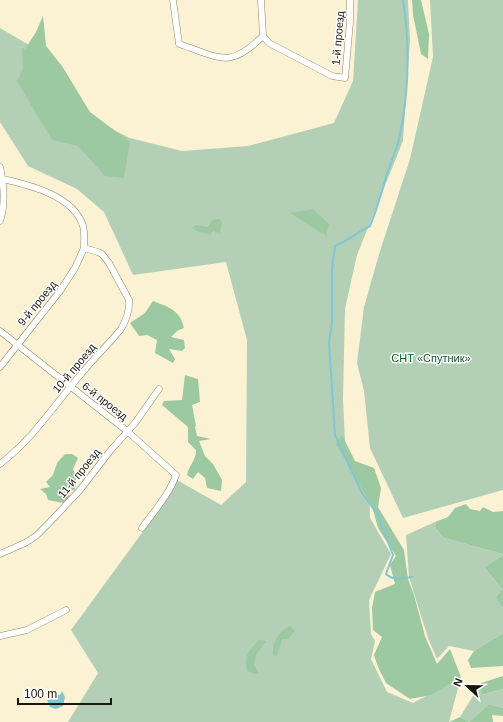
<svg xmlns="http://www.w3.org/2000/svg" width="503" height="722" viewBox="0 0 503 722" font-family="Helvetica,sans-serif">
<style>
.green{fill:#b3d0b6}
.forest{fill:#9cc8a2}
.water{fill:#83c5d5}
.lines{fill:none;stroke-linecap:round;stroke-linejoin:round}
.stream{stroke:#83c5d5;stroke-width:2}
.street-casing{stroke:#8d8569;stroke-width:7}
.street{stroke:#fff;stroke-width:6}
.labels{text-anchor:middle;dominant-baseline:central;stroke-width:3;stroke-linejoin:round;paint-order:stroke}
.street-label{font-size:11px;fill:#19160b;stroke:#fff}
.park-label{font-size:11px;fill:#135424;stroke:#fff}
</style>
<rect width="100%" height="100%" fill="#fbf2d3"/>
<path class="green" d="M358 0H408L410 40 403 141 357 255 345 309 343 399 346 462 369 480 370 518 391 554 369 600 371 634 375 641 371 659 387 692 413 703 461 677 449 722H68L98 673 71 630 166 500 177 480 221 505 246 482 247 340 226 262 133 275 104 212 77 189 28 166 0 122V28L53 59 89 118 130 138 182 151 248 146 334 123 353 81Z
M430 0H503V490L403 518 370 448 364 391 357 363 364 307 380 251 410 159 433 57Z
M435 522 436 529 444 538 503 554V555L484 567 502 589 497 598 503 608V633L474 651 449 646 437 659 428 638 409 577 406 535Z
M481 683 483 695 503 689V708L489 704 469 722 460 717Z"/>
<path class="forest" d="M412 0H421L429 34 428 59 421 54 413 15Z
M43 16 46 46 62 66 90 112 130 142 124 178 105 176 78 146 52 140 17 81 23 69 22 48 25 49 36 32Z
M313 209 329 224 326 236 290 213Z
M220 219 222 222 220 233 213 231 210 235 197 231 192 228 196 225 208 227 212 220Z
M153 301C169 307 180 310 184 328L177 331 171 337 184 340 185 348 182 351 169 349 175 359 173 363 155 353 157 340 147 335 139 336 130 323 145 313Z
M185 375 198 379 200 402 192 405 196 426 195 427 197 436 211 439 199 441 205 456 213 464 222 480 221 491 207 488 205 478 198 472 193 479 187 475C189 465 196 461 196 450L188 442V427L162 405 164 401 182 400Z
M342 435 355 461 374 468 381 488 378 507 404 550 408 579 414 595 425 636 437 664 450 649 461 677 431 695 410 699 386 683 378 667 374 655 382 637 373 630 372 608 375 592 395 584 390 565 396 556 378 528 372 506 336 444Z
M65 454H72L78 458 73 469 76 477 75 490 65 491 70 496 63 503 48 500 46 494 40 489 50 487 46 482 53 475 57 463Z
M466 504 470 509 480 511 483 507 493 512 503 511V554L444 538 436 529 435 522 448 517 455 508Z
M503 555V608L496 598 502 589 484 567Z
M290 626 295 631 288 639H282L277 656 273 655C273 642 277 632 290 626Z
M503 633V666L471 668 468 660 474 651Z
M259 640 266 641 256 655 254 665 259 674H254L247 671C244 655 248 652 259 640Z
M503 676V689L482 695 481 683Z
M489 704 503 708V716L492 715 493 722H449L460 717 469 722Z"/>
<path class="water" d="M54 691 58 695H60L62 691 65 697 63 706 56 709 50 707 47 700 51 698 49 695 51 692Z"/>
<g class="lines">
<path class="stream" d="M403 0C410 46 409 94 399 139 396 152 390 164 386 177 381 194 377 210 370 226 358 232 348 241 335 246L332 268V323L329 342 335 435 362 493 378 515 393 555 386 574C393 581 402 578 412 577"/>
<g class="street-casing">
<path id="street" d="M173 0 179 44C219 57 229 70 263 36L261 0
M263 36 269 43 332 76 345 78 350 22V0
M0 167C4 185 6 203 0 221
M0 331 127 431 176 475C169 495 154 511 142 528
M0 367 60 291 75 268 84 248
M0 464C35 437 54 405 82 373 94 358 109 344 121 329 126 321 130 309 129 300L109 263 102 254 98 252 84 248C84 241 85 233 83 226 74 196 30 185 3 179
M0 554 25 543 36 536 50 522 80 490 110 451 135 423 159 389
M0 636 27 630 66 610"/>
</g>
<use href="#street" class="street"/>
</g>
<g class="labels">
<g class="street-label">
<text transform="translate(338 38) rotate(-85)">1-й проезд</text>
<text transform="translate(37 303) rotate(-51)">9-й проезд</text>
<text transform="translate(74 368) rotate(-50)">10-й проезд</text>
<text transform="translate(105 401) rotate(38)">6-й проезд</text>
<text transform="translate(79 473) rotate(-51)">11-й проезд</text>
</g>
<g class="park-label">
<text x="431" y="358">СНТ «Спутник»</text>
</g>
</g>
<g transform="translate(467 686) rotate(292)" stroke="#ffffff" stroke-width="3" paint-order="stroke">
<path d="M0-3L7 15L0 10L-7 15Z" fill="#19160b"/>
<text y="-6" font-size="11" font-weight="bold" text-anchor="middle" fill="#19160b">N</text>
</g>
<path d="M18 698v6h93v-6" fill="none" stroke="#19160b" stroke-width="2"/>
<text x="24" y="698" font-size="12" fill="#19160b" stroke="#ffffff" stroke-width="3" paint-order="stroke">100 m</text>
</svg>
